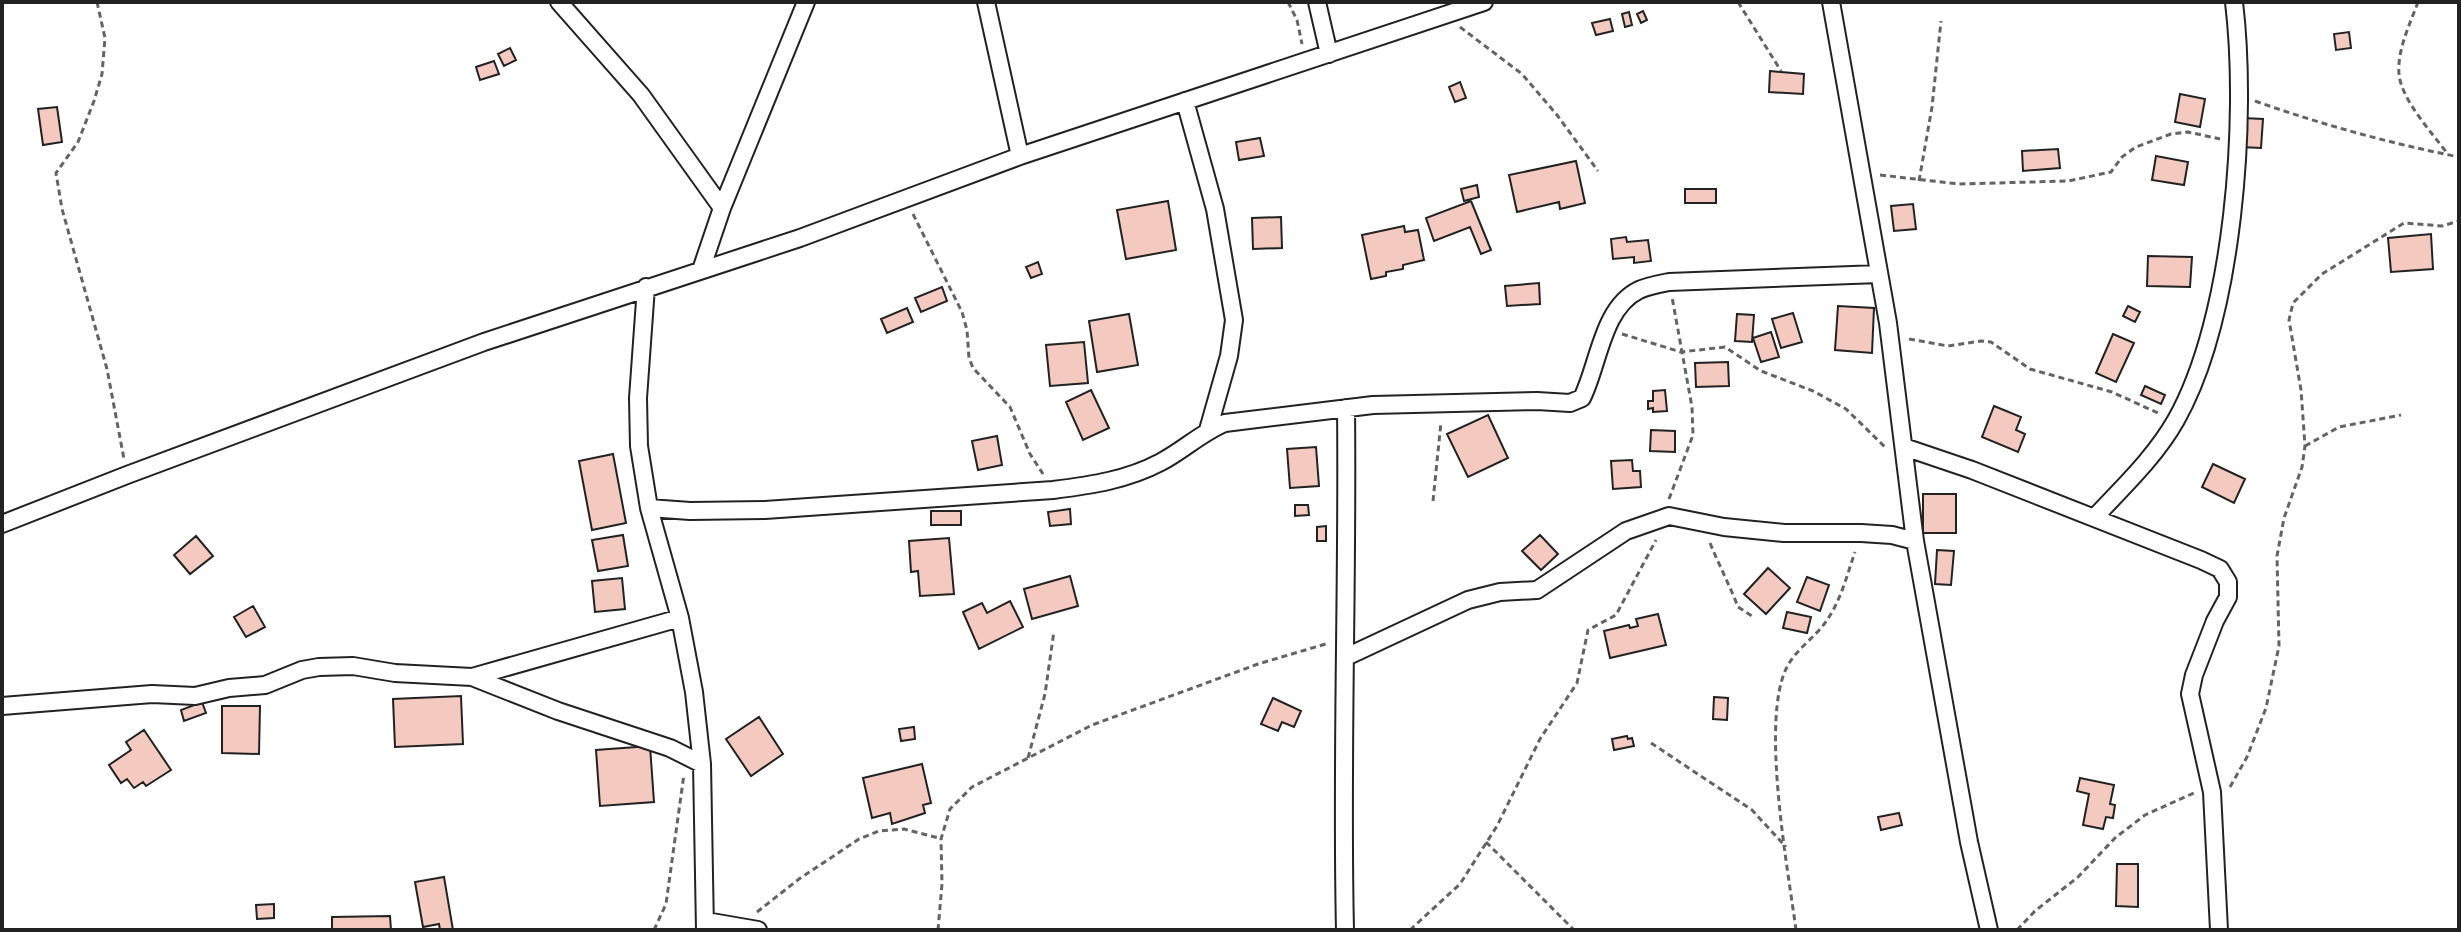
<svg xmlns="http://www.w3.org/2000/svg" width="2461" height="932" viewBox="0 0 2461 932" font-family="Helvetica,sans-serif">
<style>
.building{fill:#f3c9c0;stroke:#222;stroke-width:2}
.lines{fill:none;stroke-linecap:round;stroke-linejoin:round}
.street-casing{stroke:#222;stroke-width:20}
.path{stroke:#646464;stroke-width:3;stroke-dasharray:6 4;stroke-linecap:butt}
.street{stroke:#fff;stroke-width:16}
</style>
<rect width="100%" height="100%" fill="#fff"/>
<path class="building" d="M1643 11 1647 20 1641 23 1637 14Z
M1629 12 1632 25 1625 27 1622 14Z
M1610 19 1613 31 1596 35 1592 23Z
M2349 32 2351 48 2336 50 2334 34Z
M510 48 516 60 504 66 498 54Z
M494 61 499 74 480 80 476 67Z
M1770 71 1804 74 1803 94 1769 92Z
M1460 82 1466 98 1455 102 1449 87Z
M2180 94 2205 99 2200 127 2175 122Z
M57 107 62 142 43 145 38 109Z
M2243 118 2263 119 2261 148 2241 147Z
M1260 138 1264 156 1239 160 1236 142Z
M2058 149 2060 168 2023 171 2022 151Z
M2156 156 2188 162 2184 185 2152 180Z
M1576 161 1585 203 1560 209 1559 202 1517 212 1509 175Z
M1477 185 1479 197 1464 201 1461 189Z
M1685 189H1716V203H1685Z
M1168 201 1176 250 1126 259 1117 210Z
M1471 201 1491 250 1481 254 1470 227 1434 241 1426 218Z
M1913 204 1916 229 1894 231 1891 206Z
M1281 217 1282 248 1253 249 1252 218Z
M1404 226 1405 232 1418 230 1424 260 1403 265V269L1386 272V276L1371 279 1362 235Z
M2431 234 2433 269 2391 272 2388 238Z
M1626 237 1627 242 1648 240 1651 261 1634 263V257L1613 259 1611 239Z
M2148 256 2192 257 2190 287 2147 286Z
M1038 262 1042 274 1031 278 1026 267Z
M1539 283 1540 304 1507 306 1505 286Z
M942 287 947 301 921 312 915 298Z
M1838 306 1874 308 1872 353 1835 350Z
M2128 306 2140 312 2135 322 2123 316Z
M907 308 913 322 887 333 881 319Z
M1793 313 1802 342 1781 348 1772 319Z
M1129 314 1138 365 1097 372 1089 321Z
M1737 314 1754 315 1752 342 1735 341Z
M1771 332 1779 357 1761 362 1753 338Z
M2113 334 2134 343 2116 382 2096 373Z
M1084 342 1088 383 1050 386 1046 345Z
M1728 362 1729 386 1696 387 1695 363Z
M2145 386 2165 395 2161 404 2141 395Z
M1091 390 1109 428 1083 440 1066 402Z
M1665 390 1667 411 1653 412V408L1648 409V401H1653V391Z
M1994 406 2021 417 2016 430 2025 434 2018 452 1982 437Z
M1488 415 1508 458 1468 477 1447 434Z
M1651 430 1675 431V452L1650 451Z
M997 436 1002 465 978 470 972 441Z
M1316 447 1319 486 1290 488 1287 449Z
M613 454 626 523 592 530 579 461Z
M1632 460 1633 471H1640L1641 487 1613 489 1611 461Z
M2213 464 2245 479 2234 503 2202 487Z
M1923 494H1956V533H1923Z
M1295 505H1308L1309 515 1295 516Z
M1070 509 1071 524 1050 526 1048 512Z
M931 511H961V525H931Z
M1326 526V541H1317V527Z
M623 535 628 566 598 571 592 540Z
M1540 535 1558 554 1541 570 1522 551Z
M196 536 213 556 190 574 174 555Z
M949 538 954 594 920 596 918 571 911 572 909 541Z
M1937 550 1954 551 1951 585 1935 584Z
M1768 568 1790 588 1766 614 1744 594Z
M1070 576 1078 606 1032 619 1024 589Z
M1807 577 1829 585 1820 611 1797 602Z
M622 578 625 609 595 612 592 581Z
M1010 601 1023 627 979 649 963 612 982 603 987 613Z
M253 606 265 627 246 637 234 617Z
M1787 612 1811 617 1807 633 1783 628Z
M1658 614 1666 645 1610 658 1604 631 1629 625 1630 628 1638 626 1636 619Z
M461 696 463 744 395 747 393 699Z
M1714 697 1728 698 1727 720 1713 719Z
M1273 698 1301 711 1294 727 1282 722 1278 731 1261 724Z
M202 702 206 713 184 721 181 710Z
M222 706H260L259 754 222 753Z
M759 717 783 754 751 776 726 739Z
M914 727 915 739 901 741 899 729Z
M144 730 171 770 146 786 143 782 134 788 127 779 121 783 109 765 131 750 126 742Z
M1627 736 1628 739 1632 738 1634 746 1614 750 1612 739Z
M650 746 654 802 600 806 596 750Z
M922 764 931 803 923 805 925 813 892 824 890 813 872 818 863 778Z
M2080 778 2114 785 2110 804 2115 805 2113 818 2106 817 2103 829 2083 825 2089 794 2077 791Z
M1899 813 1902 825 1881 830 1878 817Z
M2117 864H2138V907L2116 906Z
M444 877 453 930H440L439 924 423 927 415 882Z
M274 904V918L257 919 256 905Z
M390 916 391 930H332V917Z"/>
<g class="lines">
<g class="street-casing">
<path id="street" d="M559 2 641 95 722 208
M986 2 1020 156
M1317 2 1329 54
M1831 2 1888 323 1915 541 1969 842 1989 930
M1185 101 1215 209 1234 320 1229 356 1208 430
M701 270 722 208 806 2
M646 287 638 398 639 446 649 508 680 618 694 692 702 764 705 930
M1904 447 1972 470 2201 560 2220 569 2228 582V597L2215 621 2194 675 2190 694 2212 792 2219 930
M649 508 690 511 765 510 1053 490C1092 485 1127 480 1161 462 1184 450 1202 432 1225 423L1373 405 1537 401 1570 403 1582 398C1599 364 1602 308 1639 290 1648 286 1659 284 1669 282L1879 274
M2094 518C2123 487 2155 457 2176 420 2234 317 2248 118 2234 2
M2 524 127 475 484 342 800 238 1020 156 1484 2
M1346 657 1468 600 1500 592 1537 590 1626 531 1669 516 1724 527 1784 533H1861L1892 535 1915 541
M472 677 558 711 670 748 702 764
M2 706 152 694 195 696 229 688 265 685 302 670 319 667 353 666 395 673 472 677 680 618
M706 921 758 930
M1345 930C1341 756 1348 582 1346 408"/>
</g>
<path class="path" d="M97 2 105 38 102 74 94 101 78 142 56 173 62 209 107 369 124 459
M1288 2 1297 20 1302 44
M1738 2 1781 71
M2418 2C2410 24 2397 50 2399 74 2401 99 2432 133 2447 153
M1460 27 1522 74 1557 115 1598 171
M2255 101C2323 125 2389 143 2459 157
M1880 175 1959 184 2068 181 2111 172 2122 157 2136 147 2171 134 2188 132 2220 139
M1919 181 1932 107 1941 21
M913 214 962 312 967 330 969 358 973 368 1010 407 1030 454 1043 474
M1622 334 1681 352 1725 347 1761 371 1813 391 1846 409 1885 447
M1909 339 1948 346 1981 341 1991 342 2030 369 2112 392 2160 414
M2305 446 2339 427 2401 415
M1669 499 1693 435 1692 407 1672 297
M1433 501 1441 422
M1710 543C1719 565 1730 586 1738 607L1752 616
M1651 743 1752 810 1786 847
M1028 758 1045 694 1054 631
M2230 787 2247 757 2266 708 2279 646 2277 556 2284 518 2302 467 2305 446 2301 390 2289 320 2293 303 2322 274 2404 223 2442 226 2459 221
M1486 842 1574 930
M757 912 799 879 859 839 879 831 904 829 939 838
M654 930 666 904 684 774
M938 930 942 884 941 839 950 809 972 787 1092 725 1258 664 1329 643
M1410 930 1460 884 1497 826 1540 739 1577 683 1588 630 1616 615 1656 540
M1796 930C1788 869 1760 719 1787 667 1796 649 1816 637 1827 620 1841 600 1847 575 1855 552
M2017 930 2035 911 2078 877 2115 838 2145 815 2196 792
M2459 930V917"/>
<use href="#street" class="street"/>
</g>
<rect width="2461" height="932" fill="none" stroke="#222222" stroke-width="8"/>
</svg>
